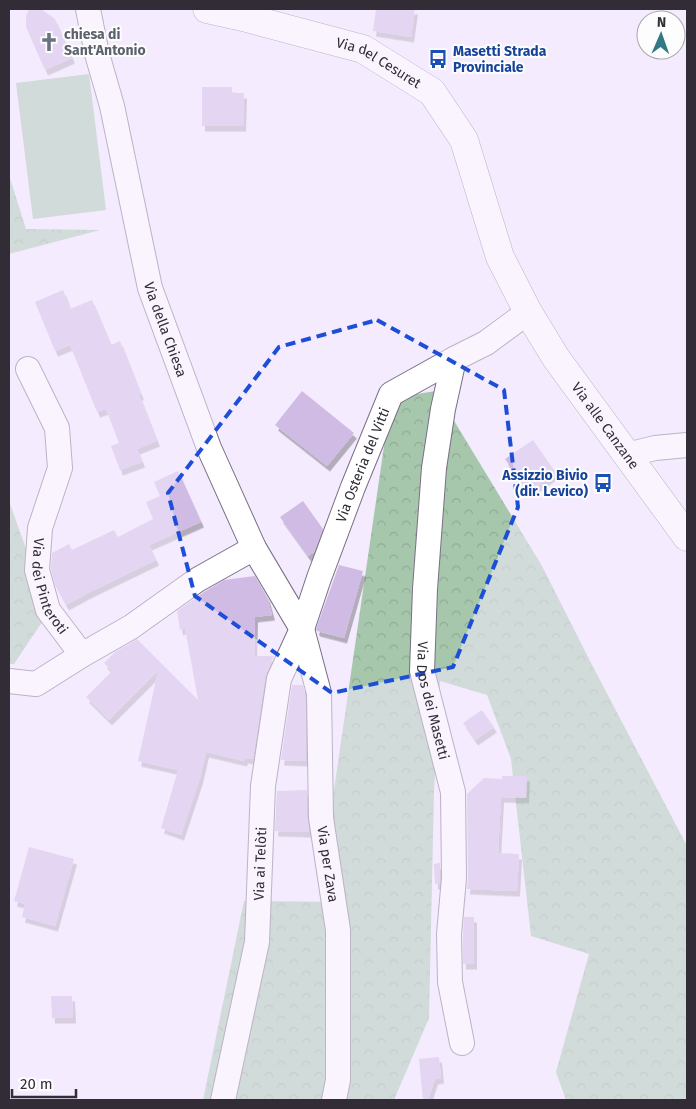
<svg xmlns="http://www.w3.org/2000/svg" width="696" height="1109" viewBox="0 0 696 1109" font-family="'Fira Sans',sans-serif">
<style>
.forest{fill:url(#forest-crowns)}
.green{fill:#a7c7ad}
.building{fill:#d0bbe4;filter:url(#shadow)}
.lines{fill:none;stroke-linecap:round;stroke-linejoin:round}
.street-casing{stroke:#796f84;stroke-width:26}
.secondary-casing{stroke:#796f84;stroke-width:29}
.street{stroke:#fff;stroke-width:24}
.secondary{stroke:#fff;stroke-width:28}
.marked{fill:none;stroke:#1d4ed8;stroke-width:4;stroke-dasharray:10 6;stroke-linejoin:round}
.labels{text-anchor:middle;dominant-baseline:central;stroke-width:4;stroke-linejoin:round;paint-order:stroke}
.worship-label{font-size:14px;font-weight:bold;fill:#5b616d;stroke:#fdfdfd;text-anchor:start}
.transit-label{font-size:14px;font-weight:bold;fill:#164399;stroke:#fdfdfd;text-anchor:start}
.street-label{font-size:14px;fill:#312c35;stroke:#fdfdfd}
</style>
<defs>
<pattern id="forest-crowns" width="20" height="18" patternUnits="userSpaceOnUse" patternTransform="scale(1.25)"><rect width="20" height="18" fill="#a7c7ad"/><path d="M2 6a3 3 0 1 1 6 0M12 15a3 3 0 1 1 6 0" fill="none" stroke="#90ab95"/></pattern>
<filter id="shadow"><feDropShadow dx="3" dy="5.5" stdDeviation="0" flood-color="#0004"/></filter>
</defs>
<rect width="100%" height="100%" fill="#f4ebfe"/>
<path class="forest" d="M9 175 26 229 100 230 9 254Z
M436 391 542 566 590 661 687 846V1100H566L556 1072 589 954 531 936 511 759 487 695 440 681 434 791 429 1018 394 1100H203L244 901 339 902 328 831 391 398Z
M9 501 30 560 42 622 14 664H9Z"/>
<path class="green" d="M89 74 106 210 33 219 16 83Z"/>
<path class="building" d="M29 9H41L55 19 72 58 45 70 26 27V16Z
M376 9H415L411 37 373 31Z
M202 87H232V93H244L243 126H202Z
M63 290 70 309 92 300 111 345 120 341 141 395H139L157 441 137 449 142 462 120 470 111 446 119 443 106 409 97 412 70 345 55 351 35 302Z
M302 391 354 433 327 466 275 425Z
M533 440 556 473 529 492 505 459Z
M178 471 201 522 149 545 156 560 88 593 66 605 55 585 51 569 52 553 69 544 72 550 114 530 118 537 153 519 146 502 160 496 154 482Z
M303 501 323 529 314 552 308 556 280 517Z
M339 565 363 571 344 638 317 631 316 629Z
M255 576 267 597 272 615 255 617 254 656H274L265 677 253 759 245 758 244 761 206 752 200 778 181 835 161 828 178 770 138 761 158 671 109 720 86 697 112 671 104 663 115 652 137 639 198 700 185 628 180 630 177 611 204 592 224 580Z
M292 685H303L305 695 306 761 281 760Z
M482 710 494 727 475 740 463 723Z
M502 776H527L526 798 501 797 498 853 519 854 517 891 467 889 468 878 467 794 484 778 502 779Z
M307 790V818L309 832 275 831 277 791Z
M29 847 74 859 55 926 22 917 25 904 14 901Z
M440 863V884H435L434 864Z
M464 917H474V964H463V934Z
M51 996H72L73 1018H52Z
M439 1057 441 1078 435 1079 428 1100H423L419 1059Z"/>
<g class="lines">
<g class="street-casing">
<g id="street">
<path id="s1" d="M88 9 97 54 112 106 150 288 209 448 254 548 302 629 319 693 321 818 338 930V1080L334 1100"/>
<path id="s2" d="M454 359 443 409 434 468 425 589 422 671 453 792 454 878 449 934 450 982 462 1043"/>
<path id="s3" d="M28 369 57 428 60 468 40 528 37 570 48 610 82 655"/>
<path d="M627 455 655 448 687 445"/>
<path d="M9 681 36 684 82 655 131 627 197 580 254 548"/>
<path id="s4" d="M223 1100 257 942 263 786 279 679 302 629 319 578 353 487 391 394 454 359 486 343 528 312"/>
</g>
</g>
<g class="secondary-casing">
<g id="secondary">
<path id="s5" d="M207 9 243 17 363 49 432 92 464 140 500 257 528 312 556 358 687 537"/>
</g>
</g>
<use href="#street" class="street"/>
<use href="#secondary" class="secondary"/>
</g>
<path d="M0 0H696V1109H0ZM377 320 504 390 518 507 453 667 332 693 195 596 168 493 279 347Z" fill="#f4ebfe" fill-opacity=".55" fill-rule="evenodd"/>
<path class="marked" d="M377 320 504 390 518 507 453 667 332 693 195 596 168 493 279 347Z"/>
<defs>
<g id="church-bare" transform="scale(1.5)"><path d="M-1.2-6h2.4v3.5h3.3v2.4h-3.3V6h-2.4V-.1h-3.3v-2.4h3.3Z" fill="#6b7280" stroke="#fdfdfd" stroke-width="2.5" paint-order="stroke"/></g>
<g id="bus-bare" transform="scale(1.5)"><path d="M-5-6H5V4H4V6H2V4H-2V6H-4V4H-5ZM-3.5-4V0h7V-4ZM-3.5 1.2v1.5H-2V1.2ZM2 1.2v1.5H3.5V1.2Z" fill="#1a4fb4" stroke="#fdfdfd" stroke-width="2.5" paint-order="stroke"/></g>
</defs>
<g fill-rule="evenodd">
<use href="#church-bare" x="49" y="42"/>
<use href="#bus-bare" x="438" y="59"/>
<use href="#bus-bare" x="603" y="483"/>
</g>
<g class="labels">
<g class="worship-label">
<text x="64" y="34">chiesa di<tspan x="64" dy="16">Sant'Antonio</tspan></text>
</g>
<g class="transit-label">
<text x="453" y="51">Masetti Strada<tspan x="453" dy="16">Provinciale</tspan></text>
<text x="588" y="475" text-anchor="end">Assizzio Bivio<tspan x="588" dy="16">(dir. Levico)</tspan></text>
</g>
<g class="street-label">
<text stroke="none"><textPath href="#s5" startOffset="181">Via del Cesuret</textPath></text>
<text stroke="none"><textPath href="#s1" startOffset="330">Via della Chiesa</textPath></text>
<text stroke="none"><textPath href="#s5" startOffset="622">Via alle Canzane</textPath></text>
<text stroke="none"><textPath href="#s4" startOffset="656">Via Osteria del Vitti</textPath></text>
<text stroke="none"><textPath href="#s3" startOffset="230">Via dei Pinteroti</textPath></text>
<text stroke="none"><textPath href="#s2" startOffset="345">Via Dos dei Masetti</textPath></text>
<text stroke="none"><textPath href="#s4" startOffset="240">Via ai Telòti</textPath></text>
<text stroke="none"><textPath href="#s1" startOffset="898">Via per Zava</textPath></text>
</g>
</g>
<rect width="696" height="1109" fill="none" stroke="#312c35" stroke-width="20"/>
<g transform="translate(661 35) rotate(2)"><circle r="24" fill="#fdfdfd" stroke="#aba9ad"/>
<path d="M0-4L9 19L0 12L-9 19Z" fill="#337985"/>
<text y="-8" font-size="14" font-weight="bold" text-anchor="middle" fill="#312c35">N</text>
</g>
<path d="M12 1089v8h64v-8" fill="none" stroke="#312c35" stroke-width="2.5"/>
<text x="20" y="1089" font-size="15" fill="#312c35" stroke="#fdfdfd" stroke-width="4" paint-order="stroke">20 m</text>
</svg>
